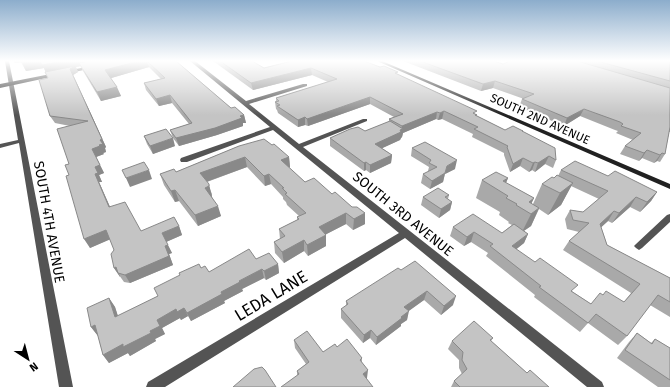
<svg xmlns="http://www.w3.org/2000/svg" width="670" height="387" viewBox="0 0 670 387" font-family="'Fira Sans',sans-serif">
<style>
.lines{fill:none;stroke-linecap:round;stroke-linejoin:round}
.street{fill:#545454;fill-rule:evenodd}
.secondary{fill:#212121;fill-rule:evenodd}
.wall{fill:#a9a9a9;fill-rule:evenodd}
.shaded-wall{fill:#898989}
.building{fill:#c4c4c4;stroke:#898989}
.labels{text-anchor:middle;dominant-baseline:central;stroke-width:4;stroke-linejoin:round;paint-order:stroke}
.far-street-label{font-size:12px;fill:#000;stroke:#fff}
.street-label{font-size:14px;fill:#000;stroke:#fff}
.near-street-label{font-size:17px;fill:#000;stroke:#fff}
</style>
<rect width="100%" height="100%" fill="#fff"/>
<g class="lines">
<path class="street" d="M5 61H9L73 387H59L19 143 0 148V144L18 140Z
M190 61H195L246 101 303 84H307V86L249 104 299 144 363 119H367V121L303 147 602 382 604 387H587L405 238 165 387H146L148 382 399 233 273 130 187 162H181L180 160 181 158 270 127Z
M670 214V222L642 248 639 250 636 248 634 246 636 244 667 215Z"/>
<path class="secondary" d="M377 61H382L670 184V189Z
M91 66 93 67V68L0 88V84Z"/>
</g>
<path class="wall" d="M14 61H176L231 108 244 115 246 123H243V126L217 135 179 146 173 138 170 130 189 124 172 103 159 106 146 90 144 83 161 79 148 66 149 67 111 78 121 96 101 101 83 71 81 66 76 67 78 72 73 75 106 147 105 148 106 152 103 153 104 154 96 157 104 173 99 175 102 182H99L110 207 141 231 179 226 182 235 166 242 172 253 169 254 173 265 130 283 124 282 114 268V250L110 239 90 248 69 175 70 126 55 123 50 116 48 78 44 68 26 71 21 62 15 63Z
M213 61H252L264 68 292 61 397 74 477 115 476 116 505 130 523 132 556 160 553 168 545 164 535 172 532 170 529 172 520 166 510 172 504 155V153L472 137 473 134 442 119 438 120 436 119 403 133 402 137 401 138 400 140 382 148 392 155 391 163 370 173 366 170 364 171 330 146V138L365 131 389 122V119L394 117 370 104 308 126 305 125 298 127 278 113 277 110 276 109 275 102 276 101V98L328 82 312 75 253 90Z
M403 61H494L503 64 510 61H670V132H669L665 154 660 162 657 161 654 163 642 158 639 161 620 154 625 146 633 140 616 133 618 131 615 130 580 116 564 126 519 107 522 99H524L493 88 481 91Z
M144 136 175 146 153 154 147 144Z
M239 146 289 157 290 167 289 168 305 182 332 194 352 207 365 213V224L353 230 346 224 326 234V246L308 256 304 251 284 263 275 253 274 242 280 239 279 229 297 220V217L299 216 287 205 286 202 283 199V197L271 184 265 186 247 167 207 182 212 194V197L221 216 198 226 179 201 175 202 164 185 160 174 176 172Z
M412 148 455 169 445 174 443 182 430 189 421 183 423 174 428 172V171L429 167 411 156Z
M561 170 608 176 657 192 651 201 640 212 630 207 612 223 608 221 601 227 607 245 670 278V317L650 305 627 336 618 345 588 323 580 332 534 297 535 295 486 256 488 253 471 242 464 246 450 236 453 227 502 233 512 225 508 223 509 222 499 215 500 212 476 198 482 180 508 178 506 183 534 198 531 204H533L542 184 558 176ZM571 186 599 199 583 212 570 210 565 219 567 229 579 232 569 241 563 250 631 293 624 302 603 295 591 304 573 292 516 249 524 243 528 234 524 231 531 226 539 209 548 215 561 205Z
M449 195 448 199 452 202 450 210 439 218 421 205 423 197Z
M256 259 278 264 279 273 266 280 264 278 242 289 243 291 224 301 225 303 191 321 188 316 181 320 180 318 162 328 165 334 155 339 156 341 130 356 128 353 109 363 103 355 98 336 91 327 109 298 115 307 118 316 158 296 180 275 179 273 201 268 209 272Z
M401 270 453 305 441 315 424 300 408 311 407 320 401 324V326L376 345 370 338 363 343 341 318V309L346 306V301Z
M637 333 651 343 655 339 670 348V387H658L617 358 629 342Z
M493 338 491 341 527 373 549 387H451L454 381 462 374 459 368V360L448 349 452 341Z
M294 340 323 352 337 347 362 358V362L367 378H366L297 375V371L306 364 295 348Z"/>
<path class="shaded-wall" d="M14 61H22L23 62 15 63Z
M32 61H109L79 63 81 66 76 67 78 72 73 75 106 147 105 148 106 152 103 153 104 154 96 157 104 173 99 175 102 182H99L114 216 109 207 95 174V167L92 149 99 145 100 140 102 139 46 73 44 68 26 71 22 63Z
M139 61H147L149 67 108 79 105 70Z
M311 68 312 75 253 90 251 83Z
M495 81 493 88 481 91 483 84Z
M117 87 121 96 101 101 97 92Z
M170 95 172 103 159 106 156 99Z
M370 97V104L308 126 307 119Z
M584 109 580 116 564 126 567 118Z
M444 111 442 119 438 120 440 113Z
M437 112 436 119 403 133 402 137 401 138 400 140 374 152 375 144 401 130 402 126Z
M244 115 246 123H243V126L217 135 179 146 176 138Z
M305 117V125L298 127V120Z
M173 138 175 146 153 154 150 146Z
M647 150 642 158 639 161 644 153Z
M662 153 657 161 654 163 660 155Z
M392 155 391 163 370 173V165Z
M549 156 545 164 535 172 538 163Z
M245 157 247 167 203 183 200 173Z
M289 157 290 167 282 171 281 160Z
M523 158 520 166 510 172 513 164Z
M457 160 455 169 445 174 447 166Z
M366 162V170L364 171V163Z
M535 162 532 170 529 172 533 163Z
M149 170 152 179 130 187 126 178Z
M445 173 443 182 430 189 432 181Z
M269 174 271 184 265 186 264 176Z
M508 178 502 192 503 181Z
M573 183 561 205 548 215 560 193Z
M209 184 212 197 208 199 205 188Z
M175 190 179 201 175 202 171 191Z
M657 192 651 201 640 212 647 202Z
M636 197 630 207 612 223 619 213Z
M534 198 527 212 529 202Z
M452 202 450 210 439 218 441 209Z
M218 206 221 216 198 226 195 215Z
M539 208 531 226 522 232 531 214Z
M614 211 608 221 594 234 600 224Z
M346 213V224L319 238V227Z
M365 213V224L353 230 354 219Z
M179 226 182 235 166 242 162 233Z
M106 230 111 239 90 248 84 239Z
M474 232 471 242 464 246 467 237Z
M528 234 524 243 508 256 512 246Z
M326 235V246L308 256 307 245Z
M304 240V251L284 263 282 252Z
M168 245 172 253 169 254 173 265 130 283 125 275 165 246Z
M278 264 279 273 266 280 264 271Z
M116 267 120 276V277L114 268Z
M262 269 264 278 242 289 243 291 224 301 225 303 191 321 187 313 239 281Z
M427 291 424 300 402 316 404 307Z
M456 296 453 305 441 315 444 306Z
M109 298 115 307 121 326 115 317Z
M184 308 188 316 181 320 180 318 162 328 165 334 155 339 156 341 130 356 128 353 109 363 103 355 123 344 150 331 157 320 176 309Z
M409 311 407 320 401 324V326L376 345 377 337 401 317Z
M95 325 98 336 91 327Z
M371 330 370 338 363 343 364 335Z
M368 370 367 378 362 382 363 374Z"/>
<path class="building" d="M21 61H32L22 63Z
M40 61H63L42 65Z
M90 61H139L105 70 117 87 97 92 79 63Z
M147 61H176L231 108 235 107 244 115 240 116 242 118 215 128 176 138 170 130 192 123 170 95 156 99 144 83 165 78Z
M220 61H252L264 68 292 61H364L380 67 384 66 398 72 395 73 477 111 473 113 477 115H475L505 130 513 126 523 131H522L555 148 556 160 549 156 538 163 535 162 533 163 523 158 513 164 507 147 508 146 474 129 478 127 444 111 440 113 437 112 402 126 389 119 403 114 370 97 307 119 305 117 298 120 277 106 280 105 275 102 279 101 276 98 337 79 311 68 251 83Z
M420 61H494L503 64 510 61H577L670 88V127L665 154 662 153 660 155 647 150 644 153 625 146 641 133 621 126 623 124 620 122 584 109 567 118 522 99 534 94 495 81 483 84Z
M597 61H670V81Z
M75 66 70 69 102 139 100 140 103 144 99 145 100 146 92 149 100 165 95 167 98 173 95 174 109 207 125 202 141 231 174 217 179 226 162 233 168 245 165 246 169 256 125 275 118 273 116 267 114 268 111 254 114 250 106 230 84 239 66 176 69 175 65 165 69 164 57 129 88 121 50 116 39 80 48 78 45 72Z
M390 121 403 129 400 130 401 132 375 144 392 155 370 165 366 162 364 163 330 138 350 129 358 127 365 131Z
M166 129 173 138 150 146 144 136Z
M264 139 272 145 274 144 289 157 281 160 305 182 314 178 332 194 335 192 352 207H357L365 213 354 219 346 213 319 227 326 235 307 245 304 240 282 252 274 242 285 236 279 229 299 219 297 217 306 213 285 194 287 193 282 188H284L269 174 264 176 245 157 200 173 209 184V186L205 188 218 206 195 215 175 190 171 191 160 174 174 169 176 172 239 146Z
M425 142 457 160 447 166 445 173 432 181 423 174 437 167 429 163 431 160 412 148Z
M575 161 608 176 615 171 657 192 647 202 636 197 619 213 614 211 600 224 607 245 670 278V302L658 295 627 336 596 314 588 323 539 287 541 286 490 246 493 244 474 232 467 237 453 227 473 214 502 233 514 224 528 234 512 246 535 262 540 258 578 285 571 291 591 304 600 293 603 295 606 291 624 302 640 284 569 241 589 223 573 220 570 210 583 212 608 191 561 170Z
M144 162 149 170 126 178 122 170Z
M496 172 508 178 503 181 534 198 529 202 539 208 531 214 516 205 517 204 506 198 508 196 482 180Z
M557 175 573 183 560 193 542 184 552 177 554 178Z
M438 188 449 195 445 197 452 202 441 209 423 197Z
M249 249 256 259 269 253 278 264 264 271 262 269 239 281 240 282 221 292 222 294 187 313 184 308 177 312 176 309 157 320 160 326 150 331 151 333 123 347V344L103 355 95 325 91 327 87 308 109 298 115 317 158 296 154 288 180 275 179 273 199 264 201 268 205 266 209 272Z
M415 261 456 296 444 306 427 291 404 307 409 311 401 317 402 318 377 337 371 330 364 335 341 309 348 304 346 301 398 268 401 270Z
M474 321 493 338 490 340 527 373 530 370 549 387H460L454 381 467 369 462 360 463 352 452 341Z
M307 331 323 352 335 344 337 347 347 339 362 358 360 360 368 370 363 374 373 387H281L299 374 297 371 309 362 294 340Z
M637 333 652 344 655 339 670 348V380L625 350Z
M262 367 265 370 276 387H233L254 369Z"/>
<linearGradient id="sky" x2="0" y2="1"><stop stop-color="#8cadcc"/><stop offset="0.53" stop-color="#fff"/><stop offset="1" stop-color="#fff" stop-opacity="0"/></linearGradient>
<rect width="670" height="115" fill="url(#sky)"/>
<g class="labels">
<g class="far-street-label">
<text transform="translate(540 119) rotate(24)">SOUTH 2ND AVENUE</text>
</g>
<g class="street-label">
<text transform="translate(403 214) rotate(39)">SOUTH 3RD AVENUE</text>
<text transform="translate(49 222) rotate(80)">SOUTH 4TH AVENUE</text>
</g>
<g class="near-street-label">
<text transform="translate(271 296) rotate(-31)">LEDA LANE</text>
</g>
</g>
<g transform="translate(28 359) rotate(144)" stroke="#ffffff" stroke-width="3" paint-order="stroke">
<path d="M0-3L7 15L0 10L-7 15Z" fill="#000000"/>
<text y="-6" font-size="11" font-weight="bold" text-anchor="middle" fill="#000000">N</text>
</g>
</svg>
